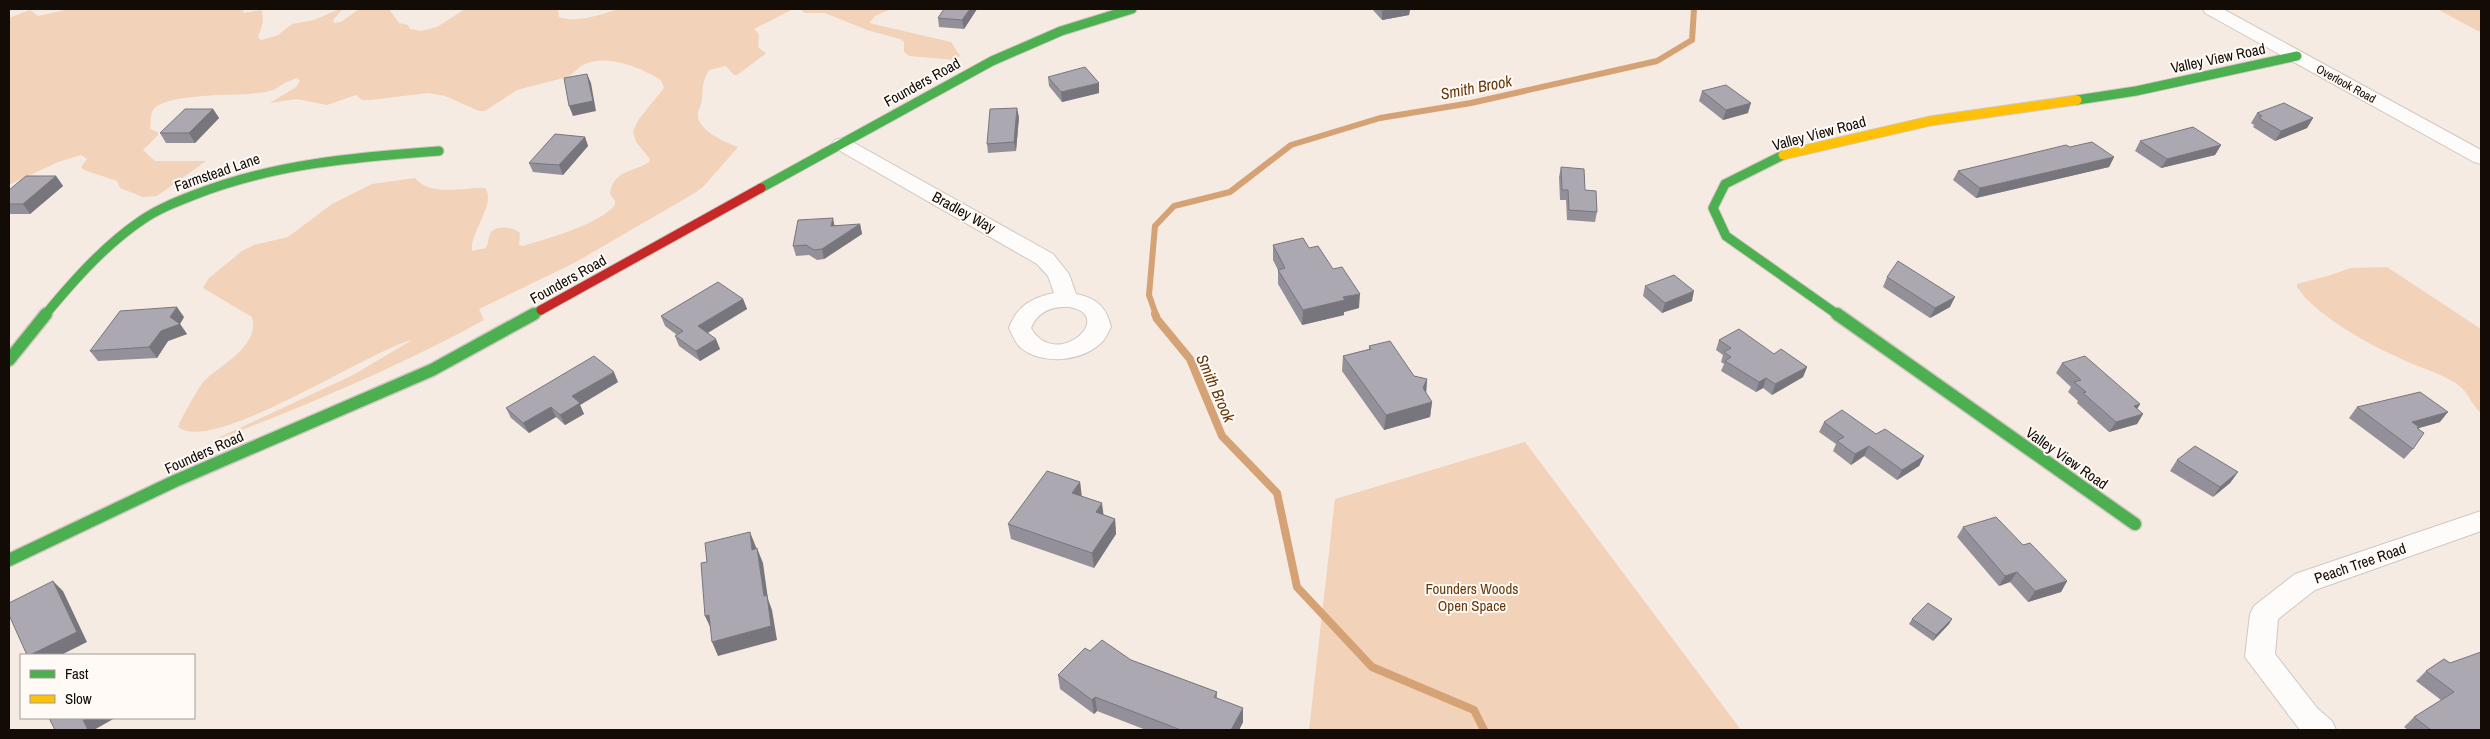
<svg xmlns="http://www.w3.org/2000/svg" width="2490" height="739" viewBox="0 0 2490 739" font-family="'Archivo Narrow',sans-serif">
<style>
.green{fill:#f2d2b8}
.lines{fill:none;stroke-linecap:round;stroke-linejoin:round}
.stream-far1{stroke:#d5a276;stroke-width:6}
.stream{stroke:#d5a276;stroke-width:8}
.street-casing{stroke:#d0c7c0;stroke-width:2}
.fast-far1-casing{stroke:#d0c7c0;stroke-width:11}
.fast-casing{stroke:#d0c7c0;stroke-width:15}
.slow-casing{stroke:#d0c7c0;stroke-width:11}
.jam-casing{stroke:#d0c7c0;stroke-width:11}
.street{fill:#fefcfb;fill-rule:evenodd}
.fast-far1{stroke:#4caf50;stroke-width:9}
.fast{stroke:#4caf50;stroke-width:12}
.slow{stroke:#ffc107;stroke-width:9}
.jam{stroke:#c62828;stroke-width:9}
.wall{fill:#939099}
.shaded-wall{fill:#78767d}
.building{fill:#aba8b2;stroke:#78767d}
.labels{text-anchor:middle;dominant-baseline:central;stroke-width:4;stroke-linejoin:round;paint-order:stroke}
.far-street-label{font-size:12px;fill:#130c06;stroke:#fffaf6}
.street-label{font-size:15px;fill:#130c06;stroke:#fffaf6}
.park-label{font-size:15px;fill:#66390a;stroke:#fffaf6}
.water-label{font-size:16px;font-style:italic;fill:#67390b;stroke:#fffaf6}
</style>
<rect width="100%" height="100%" fill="#f5ebe3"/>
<path class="green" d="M69 9H242L244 13 260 10 262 11 263 22 258 38 262 40 278 35 292 24 314 20 337 10H342L333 20 334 23 341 22 359 9H389L399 23 408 25 410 29 421 31 437 27 465 9H558L559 17C576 23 601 15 618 9H793L754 29 759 34 758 47 766 53 764 55 737 75H734L726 66 709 70C702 84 703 84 702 99 702 104 698 109 698 114 696 130 727 143 738 147L703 187 693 194 576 262 479 309 484 320C394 369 301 408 205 444L353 375 412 340C369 350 213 455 178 427 179 422 200 385 204 381 222 364 260 346 252 317L203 288 209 278 242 251 254 245 288 237 332 204 372 184 415 178C430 197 465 187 485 188 497 203 469 234 472 251L486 248C489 243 488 236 491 232 497 225 514 227 520 233L519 245 523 246C549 238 598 225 615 205V201L610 194C613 170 632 173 649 162L650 159 636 142 633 131 639 119 664 88 661 80C641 68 606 53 583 65 577 68 574 74 567 77L517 90 485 111H479L445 96 428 93 370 100H362L356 95 327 105 297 99 270 103 296 87 300 81 297 78C288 81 284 83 277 88 271 92 258 93 250 94 232 95 163 94 153 110 150 115 151 123 150 129L158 132V135L143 150 155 161H206L157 196 143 197 120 188 117 181 84 170 81 167 87 159 81 155 58 162 9 185V18L30 10 38 16Z
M800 9H891L875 16 869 23 951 42 960 56 956 60 909 56 904 52V42L900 39 867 30 825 13H805Z
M2437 9H2481V32L2476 30Z
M2387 267 2481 329V413C2471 405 2470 393 2457 384 2439 372 2417 367 2397 357 2368 344 2314 314 2297 287V284L2331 275 2350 268Z
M1525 442 1741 730H1309L1335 499Z"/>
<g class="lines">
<path class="stream-far1" d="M1156 315 1149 295 1155 226 1174 206 1230 192 1291 145 1380 118 1471 103 1657 61 1692 40 1694 9"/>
<path class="stream" d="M1155 314 1157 319 1190 359 1222 436 1277 493 1297 587 1372 667 1474 710 1484 730"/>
<g class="street-casing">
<path id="street" d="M2203 9H2223L2481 150V164L2474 162 2205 13Z
M842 138 849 140 1053 254 1069 274 1076 294C1096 298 1106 306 1111 327 1108 332 1106 339 1101 343 1081 362 1042 365 1021 348 1015 343 1012 334 1009 328 1017 306 1031 298 1054 293L1048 276 1037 264 835 148 832 144 835 140ZM1069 307C1118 315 1056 372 1031 328 1038 311 1052 306 1069 307Z
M2481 511V531L2315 590 2278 619 2275 654 2317 708 2332 721 2336 730H2300L2245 657 2250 614 2254 606 2295 574Z"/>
</g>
<g class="fast-far1-casing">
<path id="fast-far1" d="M2077 100 2136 91 2297 56
M1783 155 1725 184 1713 208 1726 236 1838 315
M761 188 992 61 1061 31 1132 9
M45 315C74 280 105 245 142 220 158 209 176 202 194 195 272 164 356 157 439 151
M532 315 541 310"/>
</g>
<g class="fast-casing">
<path id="fast" d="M1837 314 2135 524
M9 360 46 314
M9 560 175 481 432 370 534 314"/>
</g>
<g class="slow-casing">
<path id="slow" d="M1783 155 1930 121 2077 100"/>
</g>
<g class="jam-casing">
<path id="jam" d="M541 310 761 188"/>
</g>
<use href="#street" class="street"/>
<use href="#fast-far1" class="fast-far1"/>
<use href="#fast" class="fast"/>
<use href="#slow" class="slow"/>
<use href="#jam" class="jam"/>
</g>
<path class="wall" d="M977 9 964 29 939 27 938 18Z
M1372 9H1410L1409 15 1382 20Z
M1048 77 1099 83V93L1062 102 1049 86Z
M1702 91 1748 113 1723 120 1699 101Z
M213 109 219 118 195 143H166L160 133Z
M2257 113 2313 118 2307 128 2275 141 2253 127 2254 125 2251 123Z
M1019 117 1016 151 988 153 987 144Z
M585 137 588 146 563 175 533 172 529 163Z
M2140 141 2221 145 2215 155 2161 168 2135 151Z
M2070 147 2114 157 2109 167 1976 198 1953 180 1958 171Z
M1561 167 1585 190 1597 212 1595 222 1567 220 1566 200H1560L1559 177Z
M56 176 63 186 30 214H9V190Z
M860 224 862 234 824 259 817 260 809 255 796 256 793 246 835 226Z
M1273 245 1309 248 1359 308 1344 312V315L1302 325 1278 284V270L1273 260Z
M1887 277 1950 307 1930 318 1883 287Z
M1645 286 1692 301 1662 313 1643 296Z
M743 299 747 309 708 333 720 349 700 361 679 346 675 336 677 335 665 326 661 316Z
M184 317 180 324 187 334 168 341 157 358 98 361 90 351Z
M1719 340 1774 354 1807 367 1803 377 1772 395 1763 388 1756 392 1721 371 1724 364 1721 362 1723 355 1716 350Z
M1369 346 1414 376 1427 379 1426 393 1432 402 1430 417 1384 430 1342 371 1343 356 1369 349Z
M2062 363 2140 404 2137 409 2143 414 2137 424 2109 432 2077 403 2078 401 2068 392 2071 387 2056 373Z
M618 382 580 405 584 414 565 425 556 417 529 433 511 418 506 408Z
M2357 407 2440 422 2419 428 2413 449 2404 459 2349 418Z
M1824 422 1876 434 1924 456 1919 466 1897 480 1864 456 1851 465 1833 451 1836 444 1819 432Z
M2177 460 2238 472 2230 483 2213 497 2170 471Z
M1080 482 1081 496 1104 515 1115 519 1116 534 1094 568 1011 539 1008 524Z
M1963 527 2023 545 2067 581 2061 592 2028 602 2010 582 1999 586 1957 537Z
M1912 619H1952L1949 624 1933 641 1909 624Z
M1090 651 1131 660 1217 692V698L1243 722 1239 730H1146L1097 711 1094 714 1060 689 1058 675Z
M2444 659 2481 730H2408L2404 727 2414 717 2441 700 2416 681 2426 671Z"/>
<path class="shaded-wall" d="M970 9H977L964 29 962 20Z
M1392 9H1410L1409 15 1382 20V11Z
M587 74 591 83 596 111 573 116 569 106Z
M1099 83V93L1062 102 1061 92Z
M1751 103 1748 113 1723 120 1726 110Z
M1017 108 1019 117 1016 151 1014 142Z
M213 109 219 118 195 143 189 133Z
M2313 118 2307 128 2275 141 2281 131Z
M585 137 588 146 563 175 559 165Z
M2221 145 2215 155 2161 168 2167 159Z
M2114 157 2109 167 1976 198 1980 188Z
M56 176 63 186 30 214 23 204Z
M833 218 835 228 831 226Z
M860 224 862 234 824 259 822 249Z
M1694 291 1692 301 1662 313 1665 303Z
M1360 294 1359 308 1344 312V315L1302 325 1303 310 1343 297Z
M1955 297 1950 307 1930 318 1935 308Z
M743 299 747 309 702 336 698 326Z
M177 307 184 317 180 324 187 334 168 341 157 358 149 347Z
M716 339 720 349 700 361 696 351Z
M1807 367 1803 377 1772 395 1775 384Z
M614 372 618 382 580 405 584 414 565 425 560 415 572 396Z
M1766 378 1763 388 1756 392 1759 382Z
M1427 379 1426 394 1423 388Z
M1432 402 1430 417 1384 430 1386 415Z
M2140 404 2134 414V406Z
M551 407 556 417 529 433 523 423Z
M2448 412 2440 422 2419 428 2411 437 2412 422Z
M2143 414 2137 424 2109 432 2116 422Z
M1869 446 1864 456 1851 465 1855 454Z
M1924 456 1919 466 1897 480 1902 470Z
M2238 472 2230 483 2213 497 2220 487Z
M1080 482 1082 497 1072 493Z
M1102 503 1104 518 1096 512Z
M1115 519 1116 534 1094 568 1092 553Z
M750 532 756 547 758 564 752 550Z
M757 548 763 563 768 599 772 610 777 640 718 656 712 642 764 596Z
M2017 572 2010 582 1999 586 2005 576Z
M53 581 63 591 87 642 61 655H30Z
M2067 581 2061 592 2028 602 2035 591Z
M709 615 712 631 705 616Z
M1952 619 1949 624 1933 641 1936 635Z
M1095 697 1097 711 1094 714 1092 700Z
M1243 708V722L1239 730H1231Z
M87 718H115L94 730H88L83 720Z"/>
<path class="building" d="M944 9H970L962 20 938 18Z
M1380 9H1392L1382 11Z
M1085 67 1099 83 1061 92 1048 77Z
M587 74 593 101 569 106 564 78Z
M1726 85 1751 103 1726 110 1702 91Z
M2284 103 2313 118 2281 131 2259 118 2262 116 2257 113Z
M1017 108 1014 142 987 144 990 109Z
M185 109H213L189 133H160Z
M2193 127 2221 145 2167 159 2140 141Z
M555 134 585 137 559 165 529 163Z
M2092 142 2114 157 1980 188 1958 171 2066 145 2070 147Z
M1561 167 1584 169 1585 190 1596 191 1597 212 1569 210 1568 190H1562Z
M26 176H56L23 204H9V190Z
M833 218 831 226 860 224 822 249 814 250 806 245 793 246 798 220Z
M1303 238 1309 248 1318 246 1333 269 1342 267 1360 294 1343 297 1345 300 1303 310 1278 270 1285 268 1273 245Z
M1898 261 1955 297 1935 308 1887 277Z
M1674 275 1694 291 1665 303 1645 286Z
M718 282 743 299 698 326 716 339 696 351 675 336 683 331 661 316Z
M177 307 170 317 180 324 161 331 149 347 90 351 120 311Z
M1739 329 1774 354 1781 349 1807 367 1775 384 1766 378 1759 382 1725 361 1731 357 1724 352 1731 348 1719 340Z
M1390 341 1414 376 1427 379 1423 388 1432 402 1386 415 1343 356 1371 349 1369 346Z
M594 356 614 372 572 396 580 403 560 415 551 407 523 423 506 408Z
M2085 356 2140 404 2134 406 2143 414 2116 422 2083 393 2086 392 2074 382 2081 380 2062 363Z
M2420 392 2448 412 2412 422 2419 427 2417 428 2424 433 2413 449 2357 407Z
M1842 410 1876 434 1885 429 1924 456 1902 470 1869 446 1855 454 1837 441 1844 437 1824 422Z
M2195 446 2238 472 2220 487 2177 460Z
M1047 471 1080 482 1072 493 1102 503 1096 512 1115 519 1092 553 1008 524Z
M1996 517 2023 545 2030 543 2067 581 2035 591 2017 572 2005 576 1963 527Z
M750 532 752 550 757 548 764 596 767 595 771 626 712 642 709 615 705 616 701 563 707 562 705 543Z
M53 581 77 632 30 655H27L9 615V603Z
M1928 603 1952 619 1936 635 1912 619Z
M1102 640 1131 660 1217 692 1214 697 1243 708 1231 730H1181L1095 697 1092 700 1058 675 1085 648 1090 651Z
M2481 652V730H2431L2414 717 2454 692 2426 671 2444 659 2450 663Z
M49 718H87L83 720 88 730H55Z"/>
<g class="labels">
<g class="far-street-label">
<text transform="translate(2346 84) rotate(29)">Overlook Road</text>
</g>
<g class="street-label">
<text transform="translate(2218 58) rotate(-12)">Valley View Road</text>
<text transform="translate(922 82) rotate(-29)">Founders Road</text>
<text transform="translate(1819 133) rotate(-15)">Valley View Road</text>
<text transform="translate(217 172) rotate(-19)">Farmstead Lane</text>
<text transform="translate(964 212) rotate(29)">Bradley Way</text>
<text transform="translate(568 279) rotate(-29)">Founders Road</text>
<text transform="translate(204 452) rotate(-24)">Founders Road</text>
<text transform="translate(2067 458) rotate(35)">Valley View Road</text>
<text transform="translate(2360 563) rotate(-19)">Peach Tree Road</text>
</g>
<g class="park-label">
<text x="1472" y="588">Founders Woods<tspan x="1472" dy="17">Open Space</tspan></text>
</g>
<g class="water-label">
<text transform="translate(1476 87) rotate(-11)">Smith Brook</text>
<text transform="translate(1216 388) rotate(66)">Smith Brook</text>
</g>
</g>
<rect width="2490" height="739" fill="none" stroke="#130c06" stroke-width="20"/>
<rect x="20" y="654" width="175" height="65" fill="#fffaf6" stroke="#a19b96"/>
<rect x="30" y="670" width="25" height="8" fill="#4caf50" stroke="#a19b96"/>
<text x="65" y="679" font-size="15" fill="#130c06">Fast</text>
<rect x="30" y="695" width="25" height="8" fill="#ffc107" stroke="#a19b96"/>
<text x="65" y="704" font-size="15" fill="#130c06">Slow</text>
</svg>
